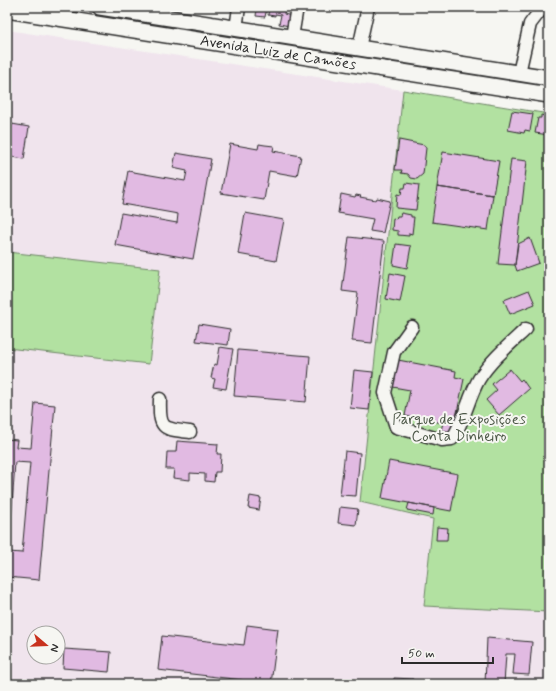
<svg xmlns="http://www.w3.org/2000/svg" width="556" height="691" viewBox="0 0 556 691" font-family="Mynerve,sans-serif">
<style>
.built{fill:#f0e4ed;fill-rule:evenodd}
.green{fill:#b2e1a1;stroke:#6e8666}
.building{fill:#e1bae2;stroke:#2b2b2b;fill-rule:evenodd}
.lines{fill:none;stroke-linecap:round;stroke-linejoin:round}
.minor-casing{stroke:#2b2b2b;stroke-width:15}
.major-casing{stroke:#2b2b2b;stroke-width:18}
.minor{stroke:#f6f6f2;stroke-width:12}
.major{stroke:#f6f6f2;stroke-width:15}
.labels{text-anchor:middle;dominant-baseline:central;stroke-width:4;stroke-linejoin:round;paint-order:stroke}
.street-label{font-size:15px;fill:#2b2b2b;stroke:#f6f6f2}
.park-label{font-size:15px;fill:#4d5848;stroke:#f6f6f2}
</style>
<rect width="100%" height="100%" fill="#f6f6f2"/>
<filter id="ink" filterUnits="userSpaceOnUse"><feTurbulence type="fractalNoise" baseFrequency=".025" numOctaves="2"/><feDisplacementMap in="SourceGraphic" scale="8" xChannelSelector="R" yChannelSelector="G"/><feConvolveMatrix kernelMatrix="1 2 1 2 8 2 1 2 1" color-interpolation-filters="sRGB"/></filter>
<g filter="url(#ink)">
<path class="built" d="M7 30 403 90 360 502 433 519 424 606 549 612V684H7ZM34 633H58V657H34Z"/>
<path class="green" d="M403 90 549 114V612L424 606 433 519 360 502Z
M7 252 160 269 149 364 7 348Z"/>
<path class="building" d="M253 7H267L265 17 256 16 257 8Z
M269 7H285L284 14 292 16 289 26 279 24 281 15 275 14V16L268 15Z
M512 111 533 114 530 131 525 130 524 133 508 130Z
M541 115 549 117V135L535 133 538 118H541Z
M12 124 29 127 24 159 7 156V146L9 147Z
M399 140 424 145 426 148 423 174 417 179 411 178 408 174 401 173 402 170H395Z
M230 144 258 149 259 144 265 145 274 146 273 151 301 156 297 176 269 171 264 200 221 193Z
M443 152 499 161 493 195 437 187Z
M176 153 211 159 193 259 115 245 121 213 177 223 178 214 122 204 128 171 185 181 187 171 173 168Z
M511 159 527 161 515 265 498 264Z
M406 183 419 185 416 210 396 208 397 194 401 195 402 188H405Z
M437 187 493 195 488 230 432 222Z
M341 194 355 197 356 195 361 196 360 197 376 200 377 198 390 201 383 233 370 231 373 219 338 213Z
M245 213 284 220 276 261 238 254Z
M401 213 411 215V217H414L412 234 409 233V236L398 235V231L392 230 393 218 396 219 397 216H400Z
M349 237 384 241 372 343 352 341 358 293 342 291Z
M530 238 539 263 517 271 515 265 518 244Z
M396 244 411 246 407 268 393 265Z
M390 273 405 276 400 302 386 299Z
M529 290 535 304 510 314 504 300Z
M199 324 230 329 228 345 196 341Z
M220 347 233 349 226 389 213 387 215 379 211 378 214 364 217 365Z
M238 350 310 356 306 402 234 396Z
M398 360 456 371 455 377 464 379 453 432 441 430 443 423 405 416 410 390 393 387Z
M510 369 520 381 522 379 529 389 499 415 486 400 497 390 492 384Z
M354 370 373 372 369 410 350 408Z
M35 403 55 405 39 580 7 577V439L17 440 16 447 31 448ZM15 462 30 463 22 553 9 552Z
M177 441 218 444 217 454H221L220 472H215L214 482 205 481V474L190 473V480L173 478 174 469H166L167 452H176Z
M345 451 360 453 356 496 340 495Z
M389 461 458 474 451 511 382 498Z
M250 496 261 498 259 510 248 508Z
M409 503 434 508 433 515 407 510Z
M340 507 358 509 356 525 338 523Z
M437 527 448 528 447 540H436Z
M247 625 278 629 271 684H241L242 680 158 670 162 636 244 645Z
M487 638 532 642 529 675 513 674 515 654H506L504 684H485Z
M64 649 111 652 109 672 63 668Z
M394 678 413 679V683L433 684H384V681L394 682Z"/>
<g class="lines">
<g class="minor-casing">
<path id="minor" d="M236 29 239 7
M292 37 297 7
M359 48 368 7
M519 73 530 24 543 7
M412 327 394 352 385 393 396 427 442 440 452 439C465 420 468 398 479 379 491 360 510 344 526 329
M160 399C159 429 162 429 190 432"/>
</g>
<g class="major-casing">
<path id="major" d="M100 7 549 78
M7 10 549 95"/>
</g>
<use href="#minor" class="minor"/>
<use href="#major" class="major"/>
</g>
</g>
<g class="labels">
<g class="street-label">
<text transform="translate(278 53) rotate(9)">Avenida Luiz de Camões</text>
</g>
<g class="park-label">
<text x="459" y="420">Parque de Exposições<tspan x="459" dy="17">Conta Dinheiro</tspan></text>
</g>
</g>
<rect width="556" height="691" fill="none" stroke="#f6f6f2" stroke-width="24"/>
<rect x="12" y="12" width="532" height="667" fill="none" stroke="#2b2b2b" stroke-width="1.5" filter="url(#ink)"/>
<g transform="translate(46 645) rotate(109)"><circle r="19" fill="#f6f6f2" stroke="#a5a5a2"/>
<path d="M0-3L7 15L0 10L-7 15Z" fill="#c8321e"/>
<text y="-6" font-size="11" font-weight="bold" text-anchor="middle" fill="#2b2b2b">N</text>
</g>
<path d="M402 657v6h91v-6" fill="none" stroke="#2b2b2b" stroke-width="2"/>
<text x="408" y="657" font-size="12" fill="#2b2b2b" stroke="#f6f6f2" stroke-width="3" paint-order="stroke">50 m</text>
</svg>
